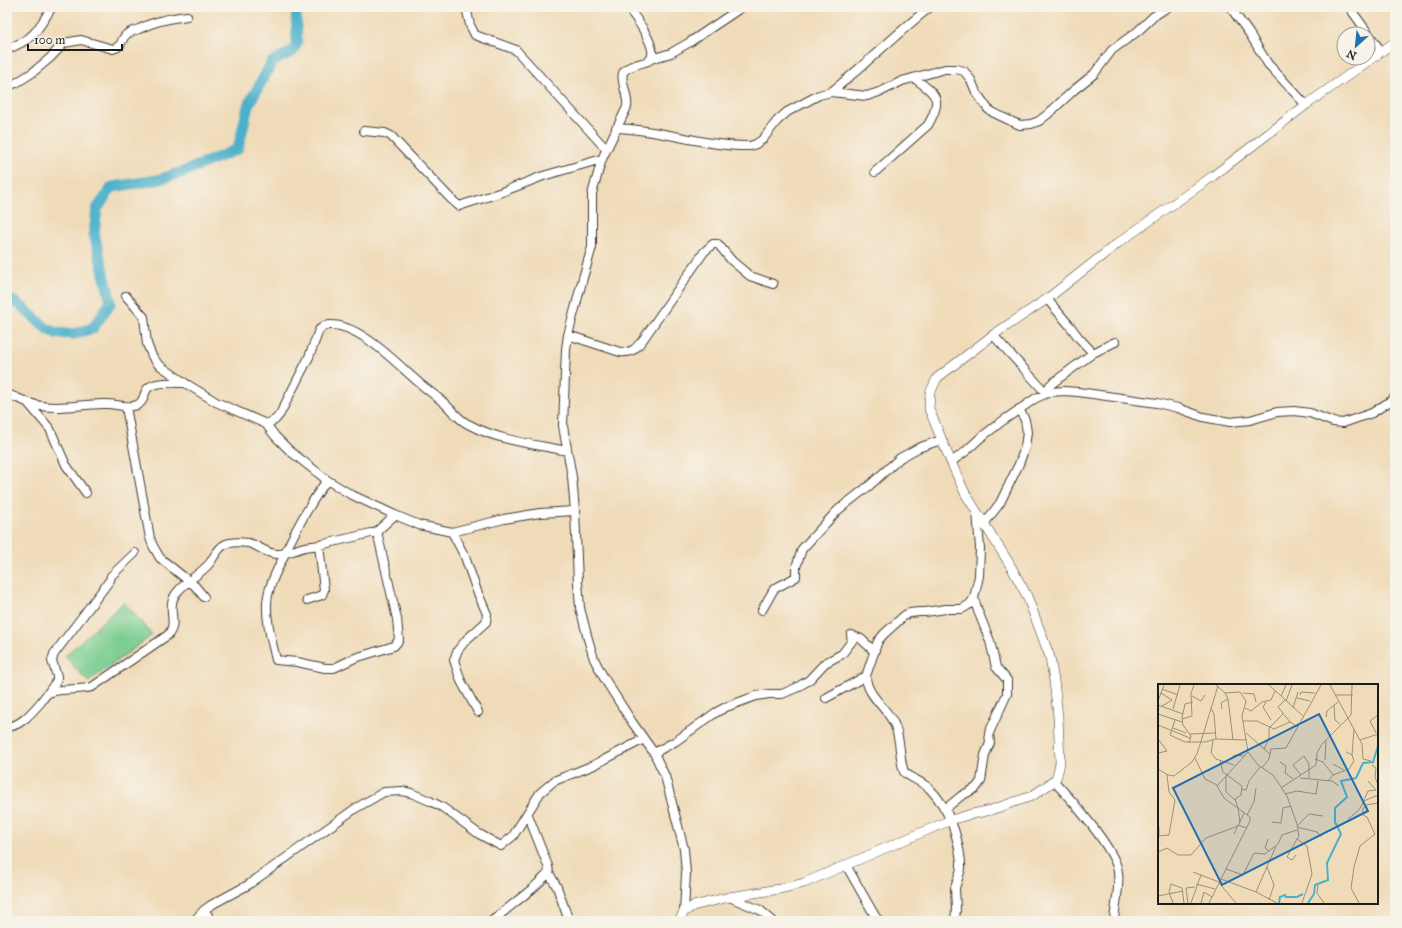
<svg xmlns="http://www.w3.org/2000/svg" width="1402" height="928" viewBox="0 0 1402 928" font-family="'IM FELL Great Primer',serif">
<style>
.green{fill:#79cd90;stroke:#4a7456}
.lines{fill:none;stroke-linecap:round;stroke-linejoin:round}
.river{stroke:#4bb0ca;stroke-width:11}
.minor-casing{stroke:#3c3934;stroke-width:10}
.tertiary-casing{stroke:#3c3934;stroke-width:10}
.minor{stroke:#fff;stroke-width:8}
.tertiary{stroke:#fff;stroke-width:9}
.inset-river{fill:none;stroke:#4bb0ca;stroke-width:2}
.inset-road{fill:none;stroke:#9b8f7a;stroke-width:1}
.view{fill:#1f6fb2;fill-opacity:0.15;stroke:#1f6fb2;stroke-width:2}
.inset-edge{fill:none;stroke:#1c1c1c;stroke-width:2}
</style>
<rect width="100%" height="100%" fill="#f7f3e8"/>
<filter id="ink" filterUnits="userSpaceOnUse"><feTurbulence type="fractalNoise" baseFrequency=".025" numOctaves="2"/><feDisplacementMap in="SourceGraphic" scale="8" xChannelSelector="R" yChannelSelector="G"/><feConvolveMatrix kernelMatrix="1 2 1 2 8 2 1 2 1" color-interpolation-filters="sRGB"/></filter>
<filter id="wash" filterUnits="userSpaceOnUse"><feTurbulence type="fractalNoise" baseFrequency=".012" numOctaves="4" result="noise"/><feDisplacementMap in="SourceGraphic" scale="16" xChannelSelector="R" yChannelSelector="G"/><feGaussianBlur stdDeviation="0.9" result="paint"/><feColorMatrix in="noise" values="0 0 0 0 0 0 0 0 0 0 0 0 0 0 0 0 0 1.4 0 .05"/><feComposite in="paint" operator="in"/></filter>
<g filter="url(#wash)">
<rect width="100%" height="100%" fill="#f0dbb9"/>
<path class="green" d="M124 602 152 635 88 682 65 656Z"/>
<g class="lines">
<path class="river" d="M7 298 20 305 46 328 56 333 74 334 93 328 111 302 94 234 97 209 112 187 157 180 183 172 238 149 248 106 272 62 293 51 297 43 296 7"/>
</g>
</g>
<g filter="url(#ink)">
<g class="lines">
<g class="minor-casing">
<path id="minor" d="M466 7 470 25 475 35 516 50 606 149
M627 7C634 15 663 53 648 61 641 64 627 65 623 73 620 81 629 97 627 107L602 159 592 194V247L583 278 568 335 566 349 563 426 572 477 575 511 578 582 580 608 588 639 594 659 604 678 632 722 654 753 665 776 684 849 686 873 684 912
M1230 7 1249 33 1268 64 1306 105
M1349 7 1381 51
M7 49C35 39 37 30 52 7
M651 59 671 53 690 42 742 7
M7 86 16 83 32 73 50 58 64 43 81 40 113 49C124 46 120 39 127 34 130 32 135 30 139 29 154 21 170 18 187 16
M831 92C865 65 896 34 930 7
M616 128C661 129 705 147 750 146L756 144 763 139 777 121 787 112 819 95 831 92 867 96 882 91 902 81 945 69H956L964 71 971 80 976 92 988 109 994 113 1015 123 1020 125 1031 124 1039 121 1048 114 1074 90 1094 74 1112 50 1138 31 1154 16 1168 7
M364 131 385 133 391 136 451 199 459 206 502 192 543 176 602 159
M875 172 928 125C943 98 937 95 914 78
M126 296 144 317 147 344 152 356 158 364 185 383 216 402 266 424 275 436 290 451 327 480 350 494 395 515
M1047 299 1070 326 1079 338 1093 353
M568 335 620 352C632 353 634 350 642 341L704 252 713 244H718L732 261 750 276 773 284
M993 335 1046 393 1050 385 1093 353 1115 342
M7 394C19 398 30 405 42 406 63 410 85 403 107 404 117 404 127 409 137 405 145 402 143 393 148 388 155 381 176 383 185 383
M28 403 50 429 66 465 86 493
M126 407 150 538 153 546 160 558 195 586 204 597
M266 424 275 420 280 414 309 357 319 330 324 326C354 318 396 363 417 381 426 389 435 395 443 402 452 410 458 419 468 424 499 441 534 444 567 451
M951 462 965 452 979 439 1001 422 1036 398 1050 392 1064 391 1078 392 1157 403 1178 408 1203 417 1230 422 1250 420 1277 412 1294 411 1310 413 1333 422 1343 423 1372 413 1395 398
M327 480C309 505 294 532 282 560 275 574 268 588 267 603 266 622 272 642 276 660L297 662 325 668H334L355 658 394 646 399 640 397 619 378 536 375 533
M984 524 1000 503 1019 464 1025 447 1027 432 1025 420 1019 409
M452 532 465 557 477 591 487 614 486 622 466 640 458 650 454 660 461 681 478 712
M307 600 322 595 324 590 319 545
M762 610 774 589 796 577V567L802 549 838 510 870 485 900 458 918 448 941 440
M48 693 57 680V676L52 661 54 654 110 580 111 576 135 553
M826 698 866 676
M7 727C21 726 32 712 41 702 43 699 46 694 49 693 61 687 79 691 92 687L168 635C180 621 163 607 179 590 187 581 200 574 209 564 213 559 218 548 224 545 230 542 240 542 248 543 259 545 267 555 279 554 288 554 296 549 305 547 310 546 315 546 320 545 337 541 354 537 371 533H375L395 515 419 525 452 532 504 519 540 513 575 511
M654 753 676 741 715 713 726 707 756 696 769 694H782L796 688 809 680 825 663 842 654 852 641 851 635 861 639 874 651
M1054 781C1070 798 1116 850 1118 872 1120 885 1115 907 1114 921
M946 810 950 805 961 796 976 788 981 781 985 755 990 743 989 733 1007 694V680L996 667 990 641 978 611 974 598
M528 815 548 866 549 873 557 887 569 921
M846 865 875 916 879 921
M729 897 760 910 773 921
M204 910 212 921
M194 921 204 910 211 905 248 885 356 808 384 792 402 791 411 793 430 801 442 807 479 834 501 846 513 836 540 793 554 781 594 765 644 739
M492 921 532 889 549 873
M955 921 956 909 955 888 961 869V862C958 835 949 809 930 789 923 782 912 779 904 772 899 757 901 741 895 726 889 709 866 696 866 676L878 641 884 634 905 615 910 613 919 612H925L946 609H962L970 604 974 598 979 576 980 548 977 513"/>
</g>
<g class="tertiary-casing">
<path id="tertiary" d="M679 921 684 912 693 906 729 897 780 889 804 883 951 820 968 815 991 810 1032 796 1054 781 1057 776 1060 763 1058 717 1054 681 1050 657 1027 596 1009 563 965 493 951 462 929 409 930 393 937 378 993 335 1047 299 1118 243 1213 176 1306 105 1395 42"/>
</g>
<use href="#minor" class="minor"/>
<use href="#tertiary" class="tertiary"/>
</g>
</g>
<g transform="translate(1158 684)">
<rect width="220" height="220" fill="#f0dbb9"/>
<path class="inset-river" d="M121 219 122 213 127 211 128 213H139L145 210M150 219 156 210 157 201 170 196 169 179 183 150 177 138V124L189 113 183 97 198 94 205 79 215 78 220 62"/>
<path class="inset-road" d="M111 1 145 32M172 1 204 60 205 75 213 77M4 5 20 11M3 9 14 16 4 22M67 9 70 15 75 56M85 9 96 10 98 18M142 11 143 8 157 9M177 11H195M34 12 43 17 47 11M123 12 128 1M139 14 152 17M127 16 120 23 132 38 140 43M0 17 6 1M128 17 134 1M108 18 105 23 113 36M0 21 25 30M176 21 177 36 182 40M53 24 56 30 58 55M87 24 93 27 104 18 113 16 117 7M135 24 140 8M15 25 22 1M64 25 63 19 70 15M0 30 24 38M168 33 169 27 180 18M24 35 34 32 33 9 36 1M17 36 12 51 27 58H47L58 55 89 56M85 37H99L116 45 132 38M0 41 32 54M15 44 28 49M88 49 112 70M218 49 212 37 220 31M32 50 58 49M0 55 9 67 0 69M55 56 53 69 58 75 76 81M202 56 220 50M31 59 33 52 25 41 24 34 27 20 35 18M106 65 111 55V44L125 30M90 68 100 81 115 91 129 112 139 140 141 152 139 155 149 162 154 190 144 219M188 68 194 71 196 45M37 74 47 95 59 101M73 74 77 71 86 72M157 75 165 78 175 91M62 76 65 88 84 102 83 111 77 115 80 124M167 76 168 57M122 78 128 82 127 89 135 95M175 80 186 86M214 81 218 84 217 93 220 101M104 84 111 75 113 65 128 64 163 1M0 85 10 91 16 92 34 78 39 70 60 2M143 91 135 81 146 72 151 80V94M68 92V108L77 116M142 94 174 97 181 102M170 97 175 91 191 85 196 77 194 71M210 97 218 106M123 104 158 81 159 69 164 60 193 31 194 1M84 105 88 106 91 97 102 83M127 110 139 107 158 110 160 97M206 116 210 107 218 106M80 124 82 138M89 131 96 118 98 104M190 135 201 126 206 117 220 111M114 138 123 139 125 124 133 122M139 142 151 130 165 132M1 143V152L11 151 17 116 11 108 9 91M139 143 159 148 164 153M76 150 80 141 89 144M110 155 107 164 111 167M0 168 9 164 20 171H33L48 154 80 142 86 129M138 171 134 176 129 173 139 155M109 183 116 201 111 216M68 185 85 191 96 169 107 170 120 160 124 151 139 146M35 188 61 198M63 195 98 208 119 219M61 199 78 219M38 200 57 205M160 201 159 209 166 219M98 208 118 162M0 212 25 207M15 219 11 208 13 200 24 204 26 219M30 219 28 204 37 203M33 219 43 191M43 219 46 208 54 213M51 219 92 137V133L66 114 59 102 90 68 84 32 88 17 82 8 67 9 58 1M201 219 193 204 196 183 202 162 217 150 209 133 205 131V125L208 121 220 119"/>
<path class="view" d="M161 30 210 127 64 201 15 104Z"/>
<rect width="220" height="220" class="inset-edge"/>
</g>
<rect width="1402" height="928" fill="none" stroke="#f7f3e8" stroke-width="24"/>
<g transform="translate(1356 46) rotate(207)"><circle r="19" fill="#f7f3e8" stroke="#9f9d96"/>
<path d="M0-3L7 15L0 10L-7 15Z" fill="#1f6fb2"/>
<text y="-6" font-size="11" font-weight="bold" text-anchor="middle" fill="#1c1c1c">N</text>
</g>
<path d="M28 44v6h94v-6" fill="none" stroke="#1c1c1c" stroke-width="2"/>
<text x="34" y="44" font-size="12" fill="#1c1c1c" stroke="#f7f3e8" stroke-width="3" paint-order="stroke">100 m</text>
</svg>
